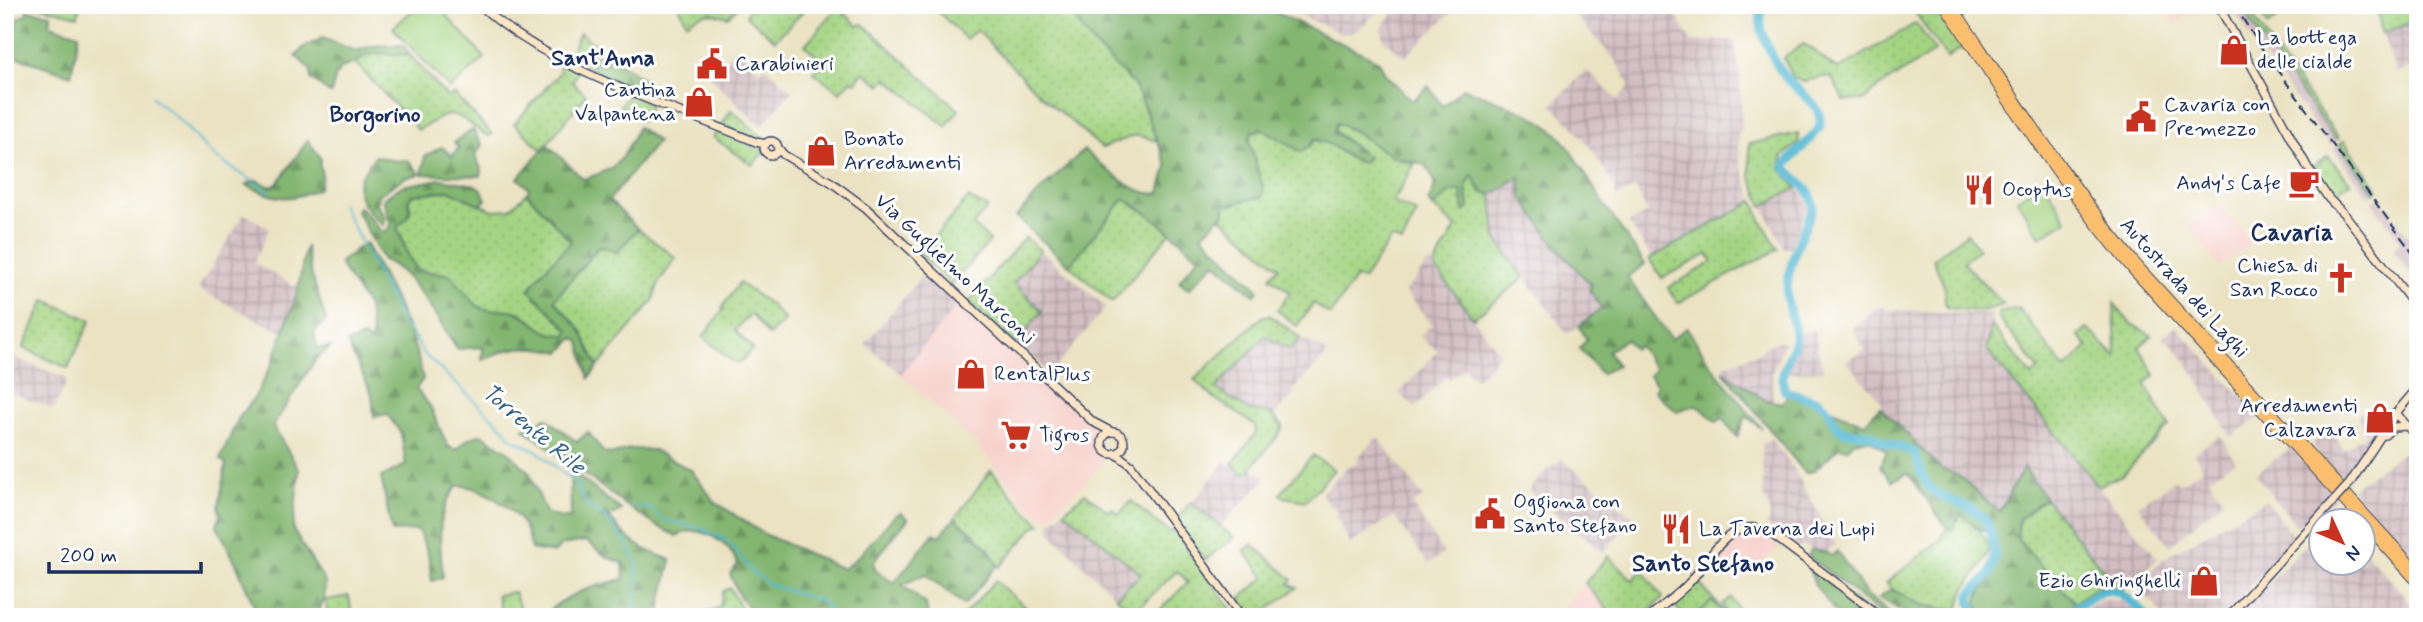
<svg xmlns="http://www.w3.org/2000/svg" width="2423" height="622" viewBox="0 0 2423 622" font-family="Mynerve,sans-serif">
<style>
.built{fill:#f7d0ca}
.industrial{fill:url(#industrial-grid)}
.railway{fill:#d2bec2}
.green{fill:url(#green-dots);stroke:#608270;stroke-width:2}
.forest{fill:url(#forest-firs);stroke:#4f7267;stroke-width:2}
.pitch{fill:#a4d482;stroke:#608270;stroke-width:2}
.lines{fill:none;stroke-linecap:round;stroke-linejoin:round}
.stream{stroke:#55b9d4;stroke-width:2}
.river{stroke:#55b9d4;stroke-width:9}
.secondary-casing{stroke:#3a4a6d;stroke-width:10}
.highway-casing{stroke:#3a4a6d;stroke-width:11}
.secondary{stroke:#fde5c5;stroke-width:7}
.highway{stroke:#fabe6e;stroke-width:9}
.rail{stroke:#1b2f5e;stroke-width:2;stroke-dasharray:10 5;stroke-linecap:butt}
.secondary-bridge-casing{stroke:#3a4a6d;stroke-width:10;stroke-linecap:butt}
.secondary-bridge{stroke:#fde5c5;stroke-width:7}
.labels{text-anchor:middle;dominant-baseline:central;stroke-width:6;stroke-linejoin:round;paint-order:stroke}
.poi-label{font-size:21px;fill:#1b2f5e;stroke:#fff;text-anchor:start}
.street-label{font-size:21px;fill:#1b2f5e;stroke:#fff}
.neighbourhood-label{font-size:23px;font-weight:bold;fill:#1b2f5e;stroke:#fff}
.water-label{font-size:23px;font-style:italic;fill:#2f5f87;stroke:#fff}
.quarter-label{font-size:24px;font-weight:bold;fill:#1b2f5e;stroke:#fff}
</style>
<defs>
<pattern id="industrial-grid" width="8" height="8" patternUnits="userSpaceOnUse" patternTransform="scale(1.75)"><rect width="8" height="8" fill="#d2bec2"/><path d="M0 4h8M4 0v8" fill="none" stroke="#aa9ba1"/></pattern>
<pattern id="green-dots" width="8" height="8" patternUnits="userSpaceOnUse" patternTransform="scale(1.75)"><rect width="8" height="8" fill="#a4d482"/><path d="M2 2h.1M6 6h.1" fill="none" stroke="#8db673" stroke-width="1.8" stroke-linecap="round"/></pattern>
<pattern id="forest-firs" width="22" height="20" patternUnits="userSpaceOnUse" patternTransform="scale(1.75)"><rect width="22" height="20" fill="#83b670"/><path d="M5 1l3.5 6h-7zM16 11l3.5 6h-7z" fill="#6a945f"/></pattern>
</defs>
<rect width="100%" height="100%" fill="#fff"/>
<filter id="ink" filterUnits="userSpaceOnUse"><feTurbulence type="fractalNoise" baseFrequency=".0143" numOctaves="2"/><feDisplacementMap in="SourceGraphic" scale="14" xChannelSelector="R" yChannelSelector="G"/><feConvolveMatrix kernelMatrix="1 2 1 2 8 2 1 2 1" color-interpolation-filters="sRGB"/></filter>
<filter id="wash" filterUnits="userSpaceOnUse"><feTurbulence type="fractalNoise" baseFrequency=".00686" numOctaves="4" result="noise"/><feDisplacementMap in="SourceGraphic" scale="28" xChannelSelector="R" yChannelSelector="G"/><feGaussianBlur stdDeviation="1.57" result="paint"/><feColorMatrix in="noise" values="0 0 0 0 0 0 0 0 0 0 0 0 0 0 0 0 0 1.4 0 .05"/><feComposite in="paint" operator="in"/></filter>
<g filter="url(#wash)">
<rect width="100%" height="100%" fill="#eae2c1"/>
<path class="built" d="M2165 5H2202L2175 22Z
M2221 205 2232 222 2235 220 2251 244 2219 267 2190 226Z
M956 306 976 325 979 323 1097 432 1103 456 1102 464 1048 519 1039 516 1026 504 979 446 901 374Z
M1747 532 1765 536 1780 547 1734 583 1716 555Z
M1585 583 1614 617H1555Z"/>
<path class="industrial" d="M1278 5H1386L1355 32 1341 33Z
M1402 5H1459L1405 57 1384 40 1382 29 1385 22Z
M1585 5H1669L1692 42 1734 40 1740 75 1742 129 1738 132 1740 162 1754 201 1651 257 1629 223 1648 212 1635 188 1617 197 1614 192 1616 190 1593 151 1574 127 1552 105 1585 71 1590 73 1617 100 1628 88 1629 83 1615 60 1573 13Z
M2418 21V64L2397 73 2382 33Z
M736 48 760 71 765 66 792 91 761 127 710 76Z
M1520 177 1523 198 1556 246 1592 287 1590 290 1602 309 1567 334 1496 238 1492 195Z
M1797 188 1804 195 1807 207 1791 248H1784L1763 206Z
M244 214 269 228 254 263 298 288 283 333 198 289Z
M1040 250 1106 307 1050 374 1017 342 1042 311 1013 283Z
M1430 261 1500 354 1478 377 1473 378 1464 367 1450 379 1446 376 1415 408 1399 393 1438 351 1420 336 1432 324 1405 292Z
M926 271 960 302 901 374 865 344Z
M1884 306 1885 309 1992 315 1987 350 2158 559 2133 580 2110 579 2045 498 2025 467 1999 512 1959 476 1941 469 1880 407 1883 403 1846 361 1865 350 1853 328 1876 308Z
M2176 326 2260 417 2231 437 2187 362 2172 344 2162 337Z
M1814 330 1823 370 1787 373 1798 345 1799 334Z
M1265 336 1290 350 1300 338 1327 352V354L1293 391 1295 394 1273 416 1270 413 1250 411 1215 388Z
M1780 341 1784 343 1772 373 1773 402 1766 401 1723 371 1725 363 1729 364 1761 352 1764 347Z
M5 351 10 356 68 379 54 409 5 391Z
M2378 400 2392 413 2363 451 2364 456 2346 484 2311 444 2330 430 2344 450 2365 435 2358 416Z
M2221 435 2235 461 2209 478 2223 500 2170 546 2138 506 2176 480 2179 484 2203 469 2194 453Z
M1378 437 1423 497 1412 505 1444 553 1428 564 1394 516 1350 544 1336 516 1338 511 1336 507H1330L1322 494 1323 491 1346 468 1358 463V457Z
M1771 439 1791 464 1836 545 1825 552 1811 550 1805 546 1798 547 1767 525 1770 518 1769 508 1763 495 1762 444Z
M2416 443 2418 445V563L2351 489Z
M2291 448 2335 497 2310 524 2301 523 2297 526 2255 474Z
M1562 459 1634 518 1603 552 1528 490 1546 471Z
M1226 461 1237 469 1250 472 1252 467 1266 479 1220 526 1192 502Z
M2266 500 2293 537 2224 617H2176L2162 614 2137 585 2164 558Z
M1064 511 1141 574 1116 597 1052 534 1050 522Z
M2321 530 2322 562H2364V550L2415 608 2418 617H2234Z
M2102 600 2125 601 2140 617H2070Z"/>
<path class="railway" d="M2231 5H2240L2270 51 2336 140 2330 145 2263 56Z
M2339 144 2375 193 2369 197 2333 148Z
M2378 197 2418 248V284L2393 249 2401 242 2372 202Z"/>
<path class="green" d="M678 5H740L728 17C710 11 702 12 687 23Z
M750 5H807L808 6 775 40 746 16Z
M931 5H1065L1094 45 1134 85 1141 99 1157 141 1135 135 1102 148 1038 93 977 30 966 39Z
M1910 5H1936L1965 45 1947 58Z
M2240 5H2246L2277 53 2339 138 2336 140 2270 51Z
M2254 5H2296L2268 25Z
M2376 5H2418V21L2382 33Z
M838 7 858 26 863 24 959 110 946 126 886 78 881 85 863 72 856 82 852 80 840 92 813 72 823 62 805 45Z
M1916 23 1935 51 1873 91 1865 100 1844 101 1831 77H1822L1803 82 1792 77 1784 58 1803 44C1817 49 1824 64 1839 69Z
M580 33 600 48 591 70 568 57Z
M376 53 410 55 448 98 454 94 492 134 488 136C450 113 461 105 418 130L355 63 366 55Z
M563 64 578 71 572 82 586 95 542 150 514 124 560 72 559 69Z
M629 94 651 104 641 121 620 106Z
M731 110 766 140 764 142 722 125Z
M1336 123C1365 132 1384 160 1415 163L1393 202 1417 213 1402 243 1391 238 1363 280 1356 278 1330 315 1314 303 1297 326 1277 310 1290 292 1270 277 1279 267 1221 218 1225 212 1224 204 1233 205 1244 199 1262 196C1261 175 1244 152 1252 132L1265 130 1279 139 1325 141 1354 161 1368 157 1334 131Z
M718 131 762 149 764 152 752 165 713 137Z
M1798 133 1799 143 1783 156 1781 168 1797 188 1763 206 1750 175 1749 144Z
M2344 141 2378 189 2375 193 2339 144Z
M2328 156 2350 182 2334 195 2314 166Z
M1472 175 1481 192 1492 195 1496 238 1524 278 1473 318 1434 266 1456 227 1433 207 1450 192 1461 190 1465 212 1469 207 1466 187Z
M449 190 493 210 510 209 527 193 572 242 542 272 530 289 569 330 567 335C536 337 537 317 515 311 503 307 490 314 478 306 466 298 461 283 448 276 437 269 423 277 414 266 405 254 405 238 396 227L411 210 408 200 412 195Z
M968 198 988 208 973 225 990 241 951 285 920 254Z
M1124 199 1156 218 1170 233 1112 302 1069 265Z
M1754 201 1761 220 1778 249 1678 303 1668 288 1713 262 1708 254 1662 278 1649 259Z
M638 229 676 258 659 282 653 301 598 367 581 330 554 300 599 246 617 252Z
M1967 233 1979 249 1963 262 2004 305 1981 311 1948 308 1945 302V288L1933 259Z
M1025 237 1040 250 1014 283 1042 311 1015 345 969 302Z
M739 283 770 304 785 320 769 336 751 314 735 330 753 349 739 363H735L703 337 724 309 722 308Z
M45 300 91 320 68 368 23 348Z
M2114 303 2130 323 2152 336 2139 347 2155 375 2145 384 2169 426 2123 475 2098 486 1987 350 1991 325 2032 376 2039 369 1998 318V313L2019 308 2065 369 2088 347 2079 336 2087 328 2116 357Z
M1270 315 1300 338 1290 350 1265 336 1216 388 1250 411 1270 413 1283 426C1277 444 1257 454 1250 472L1243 474 1232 464 1256 433 1255 425 1214 398 1194 380 1256 322 1264 316Z
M1313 455 1334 470 1306 501 1284 497 1280 494Z
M991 470 1024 509 1041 524 1035 526 1000 567 975 534 955 518Z
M1085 493 1109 512 1112 508 1119 514 1131 501 1169 532 1173 530 1237 617H1153L1188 582 1177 571 1135 611 1116 597 1141 574 1064 511Z
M2045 498 2110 579 2125 580 2123 589C2098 584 2093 587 2075 603L2017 539 2019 519Z
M1191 502 1234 538 1205 560 1175 521Z
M1961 514C2005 549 1988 552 1965 590 1962 596 1960 604 1958 611 1931 607 1905 604 1886 583L1941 539 1947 528 1952 530Z
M1252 544 1293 580 1289 584 1297 588 1258 617H1246L1237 601 1265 577 1244 551Z
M1608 556 1633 580 1642 570 1663 598 1641 617H1614L1585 583Z
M995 581 1037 617H962Z
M1697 581 1729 617H1685L1673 604Z
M730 588 745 617H703L702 614 720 607 723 592Z
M514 592 523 617H502L497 595Z
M349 596 352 617H328L326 600Z"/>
<path class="forest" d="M1065 5H1260L1379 61 1385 74 1412 101 1428 86 1443 106 1463 88C1500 103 1544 113 1568 146L1607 209 1645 264 1627 277 1671 339 1687 328 1711 365 1762 429 1746 416 1737 437 1723 418 1716 422C1700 407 1699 400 1677 412L1654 391 1657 385 1649 375 1655 369 1639 346 1634 349 1626 339 1608 351 1617 365 1601 374 1579 348 1587 340 1579 326 1602 308 1589 290 1592 286 1556 246 1522 198 1520 177 1492 195 1482 192 1472 175 1466 187 1469 208 1464 212 1461 190 1450 192 1433 207 1428 202C1437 187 1436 180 1426 166 1414 160 1401 161 1389 154 1370 144 1357 129 1336 123L1334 132 1368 157 1363 163C1344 158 1333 142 1314 139L1311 145 1301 152 1265 130 1252 131 1249 140 1264 191 1262 197C1248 198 1237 205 1224 204L1225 212 1202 235 1259 290 1254 295 1215 262 1189 289 1179 281 1199 257C1174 236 1153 214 1124 199L1069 265 1016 217 1043 188 1084 150C1102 165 1136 199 1160 193L1167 166 1141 99 1134 85 1094 45Z
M27 10 51 14 50 25 79 34 71 75 8 54 19 18 26 15Z
M322 38 356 51 371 46 403 45 410 55 384 53 366 55 355 63 341 68 336 75 331 94 311 79V70L296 56 304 47Z
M600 48 645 80 640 92 591 70Z
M638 127 657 142 609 200 638 229 617 252 599 246 554 300 581 330 598 367 589 378 580 342 574 338 561 352C529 345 512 345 482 360L483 347 457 349C440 324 412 269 383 260L357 211 358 207 362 209 381 231 385 232 391 226 383 199 402 186 441 179 475 185 482 190 486 200 480 205 449 190 412 195 408 200C412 215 408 218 397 227L409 258 419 271 449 274C460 283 467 298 479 307 490 314 505 306 517 312 538 322 541 336 567 335L569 330 529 290 542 272 571 242 527 193 529 188 518 178 547 144 583 179C621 168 621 161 638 127Z
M473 130 482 145 475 156 482 171 481 176 422 174 425 156 442 147 452 156 459 148 454 142Z
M308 140 321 159 319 164C323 173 322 179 319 188 288 203 276 199 246 185L256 180 271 187 277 184Z
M375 156 396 161 408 160 420 174 404 178 378 195 377 204 385 218 383 225C372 216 353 196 359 181 362 172 370 164 375 156Z
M365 243C389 290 413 327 423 379L416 389 430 406 447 445 456 450 468 439 481 434 508 451 529 472 546 513 561 518 571 516 570 470 621 510 609 517C628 542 643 550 671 560L661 604V617H541C568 593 590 587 624 579L623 563 607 557 586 541 562 545 554 553 531 549C529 542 528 533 524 526 514 508 478 484 457 486 434 513 440 544 443 577L432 581 428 554 418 530 392 532 381 477 406 465 401 433 387 414 374 417 372 394 347 343 364 337 370 342 372 337 368 307 339 263Z
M306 246 310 269 326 321 314 332 317 348 331 347 316 359 273 426 299 470 293 530 325 582 324 601 318 612 323 617H259L235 561 217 526 220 516 219 506 226 464 220 459 238 419 255 397 272 364 297 293Z
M1723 371 1765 400 1782 403 1787 396 1815 402 1864 424 1880 407 1941 469 1959 476 1999 512 2024 467 2045 498 2019 519 2017 539 2075 603 2056 614 2042 617H1988L1976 604C1978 595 1981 591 1987 584 1999 567 1998 553 1994 534L1980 529 1961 514 1952 530 1947 528 1908 473 1892 481 1880 466 1887 451 1869 439 1855 441 1847 449 1839 447 1814 471 1805 473Z
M546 418 577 442 588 432 604 453 615 454 630 449 653 450 691 470 715 502 764 534 843 569 860 555 895 515 901 513 908 519 873 562 876 571 894 583 934 533 940 536 955 518 989 549 998 565 964 605 925 574 902 585 926 604 928 617H756L739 595 730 574 738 564C729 542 700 522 677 536L655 525 634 511 524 429Z
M1811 550 1825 552 1832 556 1837 551 1866 594 1894 617H1885L1808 556Z
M1808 566 1874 616 1875 617H1839L1815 585Z
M1891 589 1923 606 1958 611 1970 617H1913L1879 598Z"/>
<path class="pitch" d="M33 5H80L78 16Z
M418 5H437L485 58 450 89 393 28Z
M2044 182 2067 220 2040 237 2017 199Z
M1731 598 1743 617H1730L1722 604Z
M1712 601 1726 617H1694Z"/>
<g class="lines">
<path class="stream" d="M152 97 176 117 215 157 270 192
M341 203 404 325 415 338 423 353 506 430 511 438 537 451 577 485 587 506 603 516 624 539 637 564 636 617
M631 509 640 507 651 509 664 520 700 528 725 540 734 548 752 572 770 585 821 601 836 617
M586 617 592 614 602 617
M1963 617 1973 608"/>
<path class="river" d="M1759 5C1762 12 1760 19 1761 26 1762 39 1779 70 1787 79 1799 93 1823 104 1820 126 1819 132 1791 157 1785 166 1794 182 1814 187 1813 208 1802 235 1786 267 1787 296 1787 309 1797 328 1795 339 1792 358 1777 370 1785 391L1818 401 1826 408 1839 429 1846 432 1871 434 1881 441 1914 452C1920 463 1920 477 1929 487 1946 506 1980 501 1990 530 1994 542 1997 560 1990 573 1981 590 1957 592 1980 617
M2060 617C2103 594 2105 571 2147 617"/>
</g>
</g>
<g filter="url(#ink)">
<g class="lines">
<g class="secondary-casing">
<path id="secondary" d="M480 5C547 69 670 106 756 142L766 144
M2218 5 2308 168 2329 199 2346 216 2418 310
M764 148a7 7 0 1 1 14 0a7 7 0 1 1-14 0Z
M778 148 784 155 831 182 866 208 1093 422 1112 432
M2396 413 2418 439
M1102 443a11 11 0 1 1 22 0a11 11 0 1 1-22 0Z
M2385 435 2393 427 2407 426
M1115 453 1131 465 1242 617
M2350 483 2396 413 2418 387
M1649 617C1662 606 1675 597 1687 585 1710 562 1729 511 1770 533L1882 617
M2228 617 2331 504"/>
</g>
<g class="highway-casing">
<path id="highway" d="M1944 5C2004 95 2062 186 2132 269L2361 520
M1952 5C2012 94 2069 184 2138 266L2418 572
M2364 523 2418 583"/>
</g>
<use href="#secondary" class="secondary"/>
<use href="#highway" class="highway"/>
<path class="rail" d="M2234 5 2266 55 2418 260"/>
<g class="secondary-bridge-casing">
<path id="secondary-bridge" d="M2331 504 2350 483"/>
</g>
<use href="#secondary-bridge" class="secondary-bridge"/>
</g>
</g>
<defs>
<g id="shop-bare" transform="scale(2.415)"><path d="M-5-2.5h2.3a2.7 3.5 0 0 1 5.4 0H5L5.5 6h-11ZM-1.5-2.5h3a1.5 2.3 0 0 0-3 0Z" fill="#c8321e" stroke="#fff" stroke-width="2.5" paint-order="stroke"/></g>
<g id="civic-bare" transform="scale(2.415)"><path d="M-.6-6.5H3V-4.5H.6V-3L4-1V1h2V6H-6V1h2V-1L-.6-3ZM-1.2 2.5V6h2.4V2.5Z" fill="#c8321e" stroke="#fff" stroke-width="2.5" paint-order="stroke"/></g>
<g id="cafe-bare" transform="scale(2.415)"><path d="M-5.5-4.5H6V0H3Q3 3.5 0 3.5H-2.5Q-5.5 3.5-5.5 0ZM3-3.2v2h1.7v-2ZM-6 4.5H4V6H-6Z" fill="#c8321e" stroke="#fff" stroke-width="2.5" paint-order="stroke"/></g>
<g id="restaurant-bare" transform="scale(2.415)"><path d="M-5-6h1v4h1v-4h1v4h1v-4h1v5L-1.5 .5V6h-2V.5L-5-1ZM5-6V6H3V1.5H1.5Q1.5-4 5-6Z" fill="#c8321e" stroke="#fff" stroke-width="2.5" paint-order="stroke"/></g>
<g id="church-bare" transform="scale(2.415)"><path d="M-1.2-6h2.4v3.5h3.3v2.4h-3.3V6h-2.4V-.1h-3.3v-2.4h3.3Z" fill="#c8321e" stroke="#fff" stroke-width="2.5" paint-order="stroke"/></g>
<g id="supermarket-bare" transform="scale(2.415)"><path d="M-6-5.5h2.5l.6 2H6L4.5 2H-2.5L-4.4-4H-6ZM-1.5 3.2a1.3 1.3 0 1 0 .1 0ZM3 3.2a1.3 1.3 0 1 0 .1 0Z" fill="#c8321e" stroke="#fff" stroke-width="2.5" paint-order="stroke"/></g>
</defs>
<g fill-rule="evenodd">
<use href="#shop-bare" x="2234" y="50"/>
<use href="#civic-bare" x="712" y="64"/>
<use href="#shop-bare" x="699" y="102"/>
<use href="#civic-bare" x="2141" y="117"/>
<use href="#shop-bare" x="821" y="151"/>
<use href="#cafe-bare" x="2304" y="183"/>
<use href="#restaurant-bare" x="1979" y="190"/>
<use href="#church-bare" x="2341" y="278"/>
<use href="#shop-bare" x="971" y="374"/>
<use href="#shop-bare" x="2380" y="418"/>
<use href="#supermarket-bare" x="1016" y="435"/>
<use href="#civic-bare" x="1490" y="514"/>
<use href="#restaurant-bare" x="1676" y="529"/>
<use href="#shop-bare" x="2204" y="581"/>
</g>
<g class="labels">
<g class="poi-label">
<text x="2257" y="38">La bottega<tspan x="2257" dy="24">delle cialde</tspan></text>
<text x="735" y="64">Carabinieri</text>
<text x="676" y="90" text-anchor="end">Cantina<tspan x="676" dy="24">Valpantena</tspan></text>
<text x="2164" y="105">Cavaria con<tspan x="2164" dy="24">Premezzo</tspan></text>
<text x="844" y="139">Bonato<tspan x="844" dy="24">Arredamenti</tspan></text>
<text x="2281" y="183" text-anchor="end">Andy's Cafe</text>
<text x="2002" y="190">Ocoptus</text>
<text x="2318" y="266" text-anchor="end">Chiesa di<tspan x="2318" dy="24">San Rocco</tspan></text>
<text x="994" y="374">RentalPlus</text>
<text x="2357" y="406" text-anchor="end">Arredamenti<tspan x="2357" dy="24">Calzavara</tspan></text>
<text x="1039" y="435">Tigros</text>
<text x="1513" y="502">Oggiona con<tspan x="1513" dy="24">Santo Stefano</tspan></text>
<text x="1699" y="529">La Taverna dei Lupi</text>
<text x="2181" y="581" text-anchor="end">Ezio Ghiringhelli</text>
</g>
<g class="street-label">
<text transform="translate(955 269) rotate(43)">Via Guglielmo Marconi</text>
<text transform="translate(2184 288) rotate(48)">Autostrada dei Laghi</text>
</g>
<g class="neighbourhood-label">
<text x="603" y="59">Sant'Anna</text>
<text x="375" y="116">Borgorino</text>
</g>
<g class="water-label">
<text transform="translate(533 430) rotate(40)">Torrente Rile</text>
</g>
<g class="quarter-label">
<text x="2292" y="233">Cavaria</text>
<text x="1703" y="564">Santo Stefano</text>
</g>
</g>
<rect width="2423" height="622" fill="none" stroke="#fff" stroke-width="28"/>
<g transform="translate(2342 542) rotate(134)"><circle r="33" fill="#ffffff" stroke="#a4acbf" stroke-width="2"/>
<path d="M0-5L12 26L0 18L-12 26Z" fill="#c8321e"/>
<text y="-10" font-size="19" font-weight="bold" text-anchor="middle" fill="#1b2f5e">N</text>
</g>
<path d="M49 562v10h152v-10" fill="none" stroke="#1b2f5e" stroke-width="3.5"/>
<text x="60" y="562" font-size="21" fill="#1b2f5e" stroke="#ffffff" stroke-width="5" paint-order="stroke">200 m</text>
</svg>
